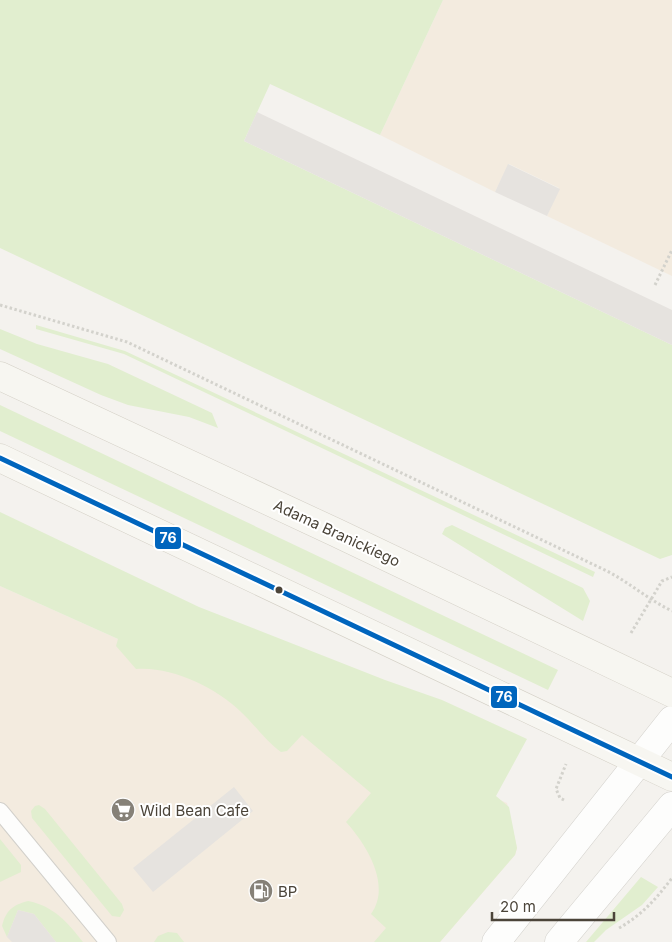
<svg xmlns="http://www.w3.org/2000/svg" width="672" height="942" viewBox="0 0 672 942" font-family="Inter,sans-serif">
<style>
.commercial{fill:#f3ebdf}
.green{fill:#e1eecf}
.parking{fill:#e6e3df}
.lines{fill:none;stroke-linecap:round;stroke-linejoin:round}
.service-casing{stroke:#d2d0cb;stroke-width:18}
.minor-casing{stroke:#d2d0cb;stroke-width:29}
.secondary-casing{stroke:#d3cfc5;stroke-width:29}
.path{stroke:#d3d2cc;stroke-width:3;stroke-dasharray:2.5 2.5;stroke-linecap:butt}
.service{stroke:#fdfdfc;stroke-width:16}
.minor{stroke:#fdfdfc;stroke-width:28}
.secondary{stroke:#f7f6f1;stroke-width:28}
.bus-1-casing{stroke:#fff;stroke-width:9}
.bus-1{stroke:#0065bd;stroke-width:5}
.bus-dot{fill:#4b4439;stroke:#fff;stroke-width:2}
.labels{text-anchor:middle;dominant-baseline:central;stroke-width:4;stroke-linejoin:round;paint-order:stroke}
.street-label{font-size:15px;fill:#4b4439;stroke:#fff}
.poi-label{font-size:15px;fill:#4b4439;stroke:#fff;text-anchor:start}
.line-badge{stroke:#fff;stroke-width:2}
.badge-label{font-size:14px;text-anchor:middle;font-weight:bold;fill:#fff}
</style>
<rect width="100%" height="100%" fill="#f4f2ee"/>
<path class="commercial" d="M443 0H672V276L547 216 559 188 509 164 495 192 380 135Z
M0 586 118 639 507 803 517 848 515 855 440 942H0Z"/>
<path class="green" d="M0 0H443L380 135 270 84 244 141 672 345V555L660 559 0 248Z
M36 325 125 351 595 572 593 577 124 354 36 329Z
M0 329 37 344 108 364 212 413 218 428 189 417 128 405 101 395 0 349Z
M0 405 558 670 548 690 0 431Z
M0 512 199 607 385 680 442 700 527 739 496 796 509 807 517 848 515 855 440 942H374L386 928 371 914C392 885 366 844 346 822L371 793 302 735 287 751 281 752C266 741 254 724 240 711 215 687 171 666 136 669L116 646 118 639 0 586Z
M452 525 583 588 590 601 583 621 442 534 445 528Z
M39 805 45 809 122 904 124 910 120 917 112 916 32 818 31 811 35 806Z
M0 839 21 865V872L0 882Z
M641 877 658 887 642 905 606 930 594 942H586Z
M28 901C54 906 68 923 83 942H56L34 914 18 910 7 937 2 926C6 910 13 905 28 901Z
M168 932 177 933 184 942H154L158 936Z"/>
<path class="parking" d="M257 112 672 310V345L244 141Z
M508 164 560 189 547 216 495 192Z
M234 787 253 811 153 892 133 868Z
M18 910 34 914 56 942H12L7 937Z"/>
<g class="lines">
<g class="service-casing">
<path id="service" d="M0 811 108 942"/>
</g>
<g class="minor-casing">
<path id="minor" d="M496 942 672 720
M559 942 672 806"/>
</g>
<g class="secondary-casing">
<path id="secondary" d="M0 376 337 533 672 693
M0 458 672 777"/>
</g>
<path class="path" d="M655 285 672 250
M0 305 127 342 607 571C630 583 649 600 672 611
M631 633 662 581 672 577
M564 800 560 798 556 789 566 764
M619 928C642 915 656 899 672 878"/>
<use href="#service" class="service"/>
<use href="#minor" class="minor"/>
<use href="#secondary" class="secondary"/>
<g class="bus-1-casing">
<path id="bus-1" d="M0 458 672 777"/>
</g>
<use href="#bus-1" class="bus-1"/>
</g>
<defs>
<g id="supermarket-disc" transform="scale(1.25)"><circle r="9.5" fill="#868178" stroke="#fff"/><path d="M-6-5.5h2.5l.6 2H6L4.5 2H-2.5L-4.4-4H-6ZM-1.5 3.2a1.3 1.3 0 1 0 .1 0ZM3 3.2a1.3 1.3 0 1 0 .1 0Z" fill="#fff"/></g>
<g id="fuel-disc" transform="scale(1.25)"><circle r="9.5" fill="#868178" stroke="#fff"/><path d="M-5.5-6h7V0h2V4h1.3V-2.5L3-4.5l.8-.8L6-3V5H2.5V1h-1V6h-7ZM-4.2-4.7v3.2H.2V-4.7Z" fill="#fff"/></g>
</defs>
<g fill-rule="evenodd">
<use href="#supermarket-disc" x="123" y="810"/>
<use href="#fuel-disc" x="261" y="891"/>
</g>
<circle class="bus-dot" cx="279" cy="590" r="4.5"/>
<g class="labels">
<g class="street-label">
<text transform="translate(337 533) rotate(25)">Adama Branickiego</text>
</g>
<g class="poi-label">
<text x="140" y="810">Wild Bean Cafe</text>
<text x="278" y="891">BP</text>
</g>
</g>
<g class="line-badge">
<rect x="154" y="526" width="28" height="24" rx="5" fill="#0065bd"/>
<rect x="490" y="685" width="28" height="24" rx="5" fill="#0065bd"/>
</g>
<g class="badge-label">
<text x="168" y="543">76</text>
<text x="504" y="702">76</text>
</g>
<path d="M492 912v8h122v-8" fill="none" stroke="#4b4439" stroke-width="2.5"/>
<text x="500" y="912" font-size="15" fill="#4b4439" stroke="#ffffff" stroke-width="4" paint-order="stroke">20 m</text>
</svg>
